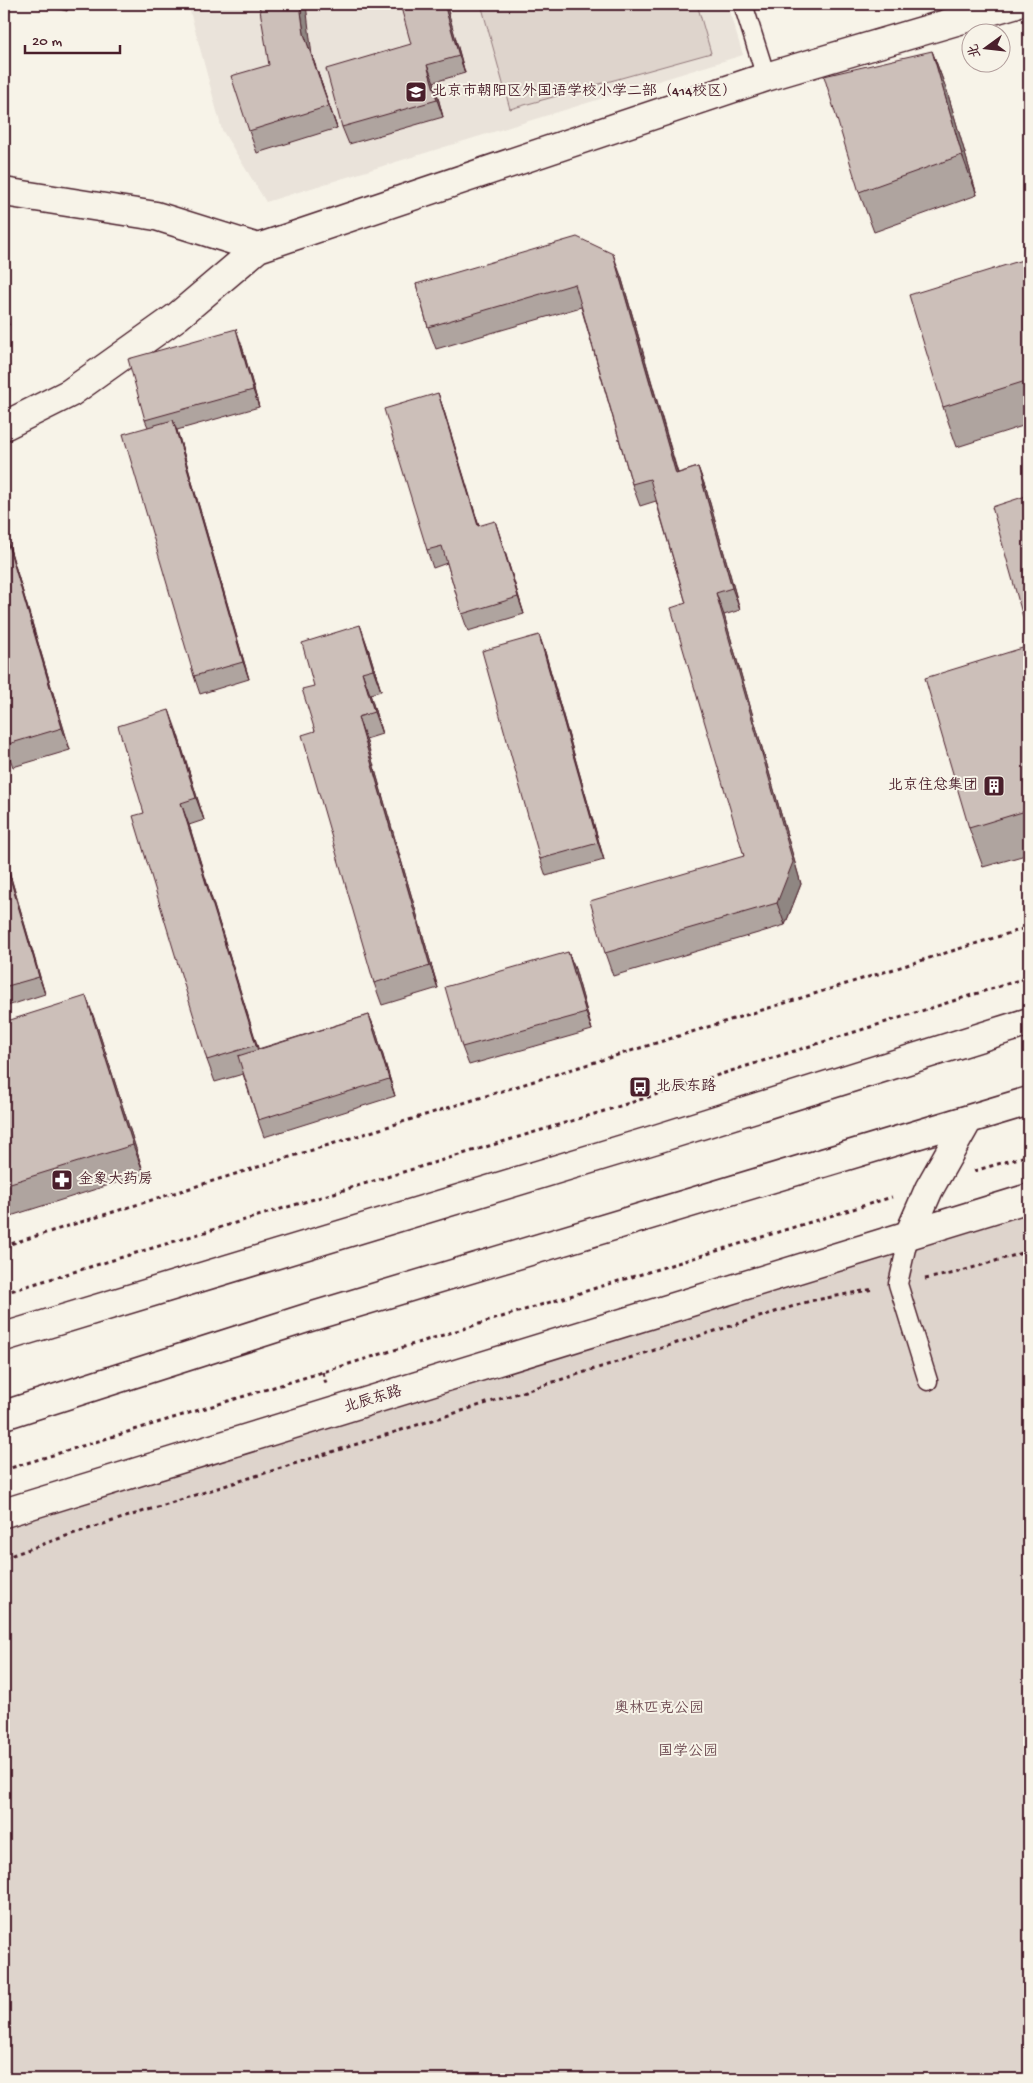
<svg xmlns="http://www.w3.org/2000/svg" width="1033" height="2083" viewBox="0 0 1033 2083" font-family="'Gochi Hand','LXGW WenKai TC',sans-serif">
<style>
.built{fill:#eae3da}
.green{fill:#ded4cc;stroke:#947a7c}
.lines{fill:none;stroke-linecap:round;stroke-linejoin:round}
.service-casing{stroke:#4a1f2b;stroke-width:21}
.minor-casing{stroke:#4a1f2b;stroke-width:31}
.secondary-casing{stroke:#4a1f2b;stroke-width:31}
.path{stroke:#4a1f2b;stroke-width:3;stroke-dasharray:4 4;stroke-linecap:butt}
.service{stroke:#f7f3e8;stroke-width:18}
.minor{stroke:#f7f3e8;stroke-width:28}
.secondary{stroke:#f7f3e8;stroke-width:28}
.wall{fill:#afa49f;stroke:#4a1f2b}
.shaded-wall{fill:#8f8682;stroke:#4a1f2b}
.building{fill:#ccbfb9;stroke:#4a1f2b}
.labels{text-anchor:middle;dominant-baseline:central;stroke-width:4;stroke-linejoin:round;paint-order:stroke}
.poi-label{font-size:15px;fill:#4a1f2b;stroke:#f7f3e8;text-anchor:start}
.street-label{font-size:15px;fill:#4a1f2b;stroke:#f7f3e8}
.park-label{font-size:15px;fill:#6f4c53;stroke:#f7f3e8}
</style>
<rect width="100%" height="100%" fill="#f7f3e8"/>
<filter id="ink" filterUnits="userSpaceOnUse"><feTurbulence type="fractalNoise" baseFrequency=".02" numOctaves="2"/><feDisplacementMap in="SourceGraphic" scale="10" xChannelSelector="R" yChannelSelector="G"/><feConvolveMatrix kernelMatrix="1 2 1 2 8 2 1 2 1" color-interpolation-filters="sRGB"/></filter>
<g filter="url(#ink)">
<path class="built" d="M188 4H727L743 55 266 202 222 130Z"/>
<path class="green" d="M481 4H697L711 53 510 109Z
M1029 1208V2079H4V1524Z"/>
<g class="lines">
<g class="service-casing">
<path id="service" d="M743 4 766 77
M909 1235 898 1284 928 1381"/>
</g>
<g class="minor-casing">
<path id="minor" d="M4 192 156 216 258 248
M4 426 70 393 178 316 258 248 766 77 1014 4
M4 1513 1029 1198"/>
</g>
<g class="secondary-casing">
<path id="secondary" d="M909 1235 929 1189 968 1120
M4 1337 653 1140 1029 1022
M4 1415 310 1317 1029 1101"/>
</g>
<path class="path" d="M974 1171 1029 1155
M4 1246 1029 927
M925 1279 955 1273 1029 1251
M4 1293 601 1112 1029 977
M323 1372 326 1384
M4 1470 892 1197
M4 1558 72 1534 810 1301 874 1289"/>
<use href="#service" class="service"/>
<use href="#minor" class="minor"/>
<use href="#secondary" class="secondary"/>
</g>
<path class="wall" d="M39 4H70L67 11Z
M446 4 465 73 434 82 443 117 349 144 342 127Z
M932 51 947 91 977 195 874 232 859 192Z
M312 56 337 128 257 153 249 131Z
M1029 258V424L957 447 943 407Z
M621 276 678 473 698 467 706 489 740 610 724 615 801 884 785 925 613 976 605 953 744 856 686 603 656 501 640 506 632 484 581 307 436 349 428 327 416 284Z
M4 308 9 325 4 327Z
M242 346 259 407 177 430 249 679 200 694 194 676 148 427 145 420Z
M438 393 444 411 479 526 501 539 524 614 468 631 462 614 447 563 433 568 427 550Z
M4 397 8 411 4 412Z
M4 529 8 542 70 750 13 767 4 741Z
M360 625 368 648 381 691 370 694 382 734 366 739 438 988 382 1005 374 983 315 731 314 686Z
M539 635 545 652 604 860 546 876 540 859Z
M1029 646V854L983 867 969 828Z
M177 732 204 820 189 825 258 1049 369 1015 376 1032 395 1096 264 1137 258 1120 243 1074 215 1082 207 1060 144 813Z
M4 854 45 994 4 1007Z
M568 952 575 969 592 1030 469 1065 462 1047Z
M4 1022 97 1026 144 1174 4 1218Z"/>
<path class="shaded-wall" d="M65 4H70L67 11Z
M300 4H306L312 56 337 128 304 34Z
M444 4H446L465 73 459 56Z
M932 51 947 91 977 195 962 155Z
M427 65 434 82 443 117 437 100Z
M613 254 621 276 684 496 676 474Z
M4 308 9 325 4 311Z
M236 329 242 346 259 407 253 390Z
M438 393 444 411 484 544 478 526Z
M173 420 179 437 249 679 243 662Z
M698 467 706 489 740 610 732 588Z
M495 521 501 539 524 614 518 597Z
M4 529 8 542 70 750 62 728Z
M716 593 724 615 801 884 785 925 777 903Z
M360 625 368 648 381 691 373 669Z
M539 635 545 652 604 860 598 843Z
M362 672 370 694 382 734 374 712Z
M169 710 177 732 204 820 196 798Z
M358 717 366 739 438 988 430 966Z
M181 803 189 825 264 1067 256 1045Z
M4 854 45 994 39 977 4 858Z
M568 952 575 969 592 1030 586 1013Z
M86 996 97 1026 144 1174 133 1145Z
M369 1015 376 1032 395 1096 389 1079Z"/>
<path class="building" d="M259 4H300L304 34 329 106 249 131 231 76 269 65Z
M400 4H444L459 56 427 65 437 100 342 127 326 69 411 44Z
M932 51 962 155 859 192 824 76Z
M577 237 613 254 676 474 698 467 732 588 716 593 793 862 777 903 605 953 590 901 744 856 671 608 686 603 650 479 632 484 575 284 428 327 416 284Z
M1029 258V380L943 407 909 295Z
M236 329 253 390 145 420 128 359Z
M438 393 478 526 495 521 518 597 462 614 442 546 427 550 384 409Z
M173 420 243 662 194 676 123 434Z
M1029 495V638L992 507Z
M4 531 62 728 5 745 4 741Z
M360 625 373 669 362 672 374 712 358 717 430 966 374 983 302 735 315 731 302 689 314 686 302 643Z
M539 635 598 843 540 859 482 651Z
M1029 646V810L969 828 925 678Z
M169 710 196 798 181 803 256 1045 207 1060 133 816 144 813 118 726Z
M4 858 39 977 4 987Z
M568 952 586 1013 462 1047 445 987Z
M86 996 133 1145 4 1185V1022Z
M369 1015 389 1079 258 1120 238 1056Z"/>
</g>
<defs>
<g id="school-square" transform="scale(1.125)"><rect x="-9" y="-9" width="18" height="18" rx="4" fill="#4a1f2b" stroke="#f7f3e8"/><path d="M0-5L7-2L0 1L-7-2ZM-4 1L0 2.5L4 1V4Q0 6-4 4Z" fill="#fff"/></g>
<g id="building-square" transform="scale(1.125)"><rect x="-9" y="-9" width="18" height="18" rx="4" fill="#4a1f2b" stroke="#f7f3e8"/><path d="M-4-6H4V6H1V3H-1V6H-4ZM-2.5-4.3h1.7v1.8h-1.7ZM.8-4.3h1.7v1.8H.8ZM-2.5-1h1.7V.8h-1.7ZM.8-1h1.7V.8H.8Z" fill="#fff"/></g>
<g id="bus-square" transform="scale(1.125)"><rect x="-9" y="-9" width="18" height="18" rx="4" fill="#4a1f2b" stroke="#f7f3e8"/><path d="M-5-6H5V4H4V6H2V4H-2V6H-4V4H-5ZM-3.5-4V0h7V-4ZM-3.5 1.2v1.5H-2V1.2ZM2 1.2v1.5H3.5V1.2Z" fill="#fff"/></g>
<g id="pharmacy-square" transform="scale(1.125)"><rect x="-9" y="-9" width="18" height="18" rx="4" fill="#4a1f2b" stroke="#f7f3e8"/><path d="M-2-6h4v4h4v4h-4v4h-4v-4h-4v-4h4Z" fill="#fff"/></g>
</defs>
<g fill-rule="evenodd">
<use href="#school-square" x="416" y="92"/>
<use href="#building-square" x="994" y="786"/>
<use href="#bus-square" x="640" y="1087"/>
<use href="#pharmacy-square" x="62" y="1180"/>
</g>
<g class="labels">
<g class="poi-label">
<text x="432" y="92">北京市朝阳区外国语学校小学二部（414校区）</text>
<text x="978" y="786" text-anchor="end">北京住总集团</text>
<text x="656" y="1087">北辰东路</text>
<text x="78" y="1180">金象大药房</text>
</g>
<g class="street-label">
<text transform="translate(373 1400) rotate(-17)">北辰东路</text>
</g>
<g class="park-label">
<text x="659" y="1709">奥林匹克公园</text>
<text x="688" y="1752">国学公园</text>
</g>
</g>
<rect width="1033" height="2083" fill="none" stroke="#f7f3e8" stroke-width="20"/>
<rect x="10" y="10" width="1013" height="2063" fill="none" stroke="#4a1f2b" stroke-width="2" filter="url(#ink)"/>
<g transform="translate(986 48) rotate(255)"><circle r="24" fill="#f7f3e8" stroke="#b29e9c"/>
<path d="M0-4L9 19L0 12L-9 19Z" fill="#4a1f2b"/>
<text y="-8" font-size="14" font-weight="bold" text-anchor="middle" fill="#4a1f2b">北</text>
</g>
<path d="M25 45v8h95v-8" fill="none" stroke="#4a1f2b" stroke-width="2.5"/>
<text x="32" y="45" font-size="15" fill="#4a1f2b" stroke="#f7f3e8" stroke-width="4" paint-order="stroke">20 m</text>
</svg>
